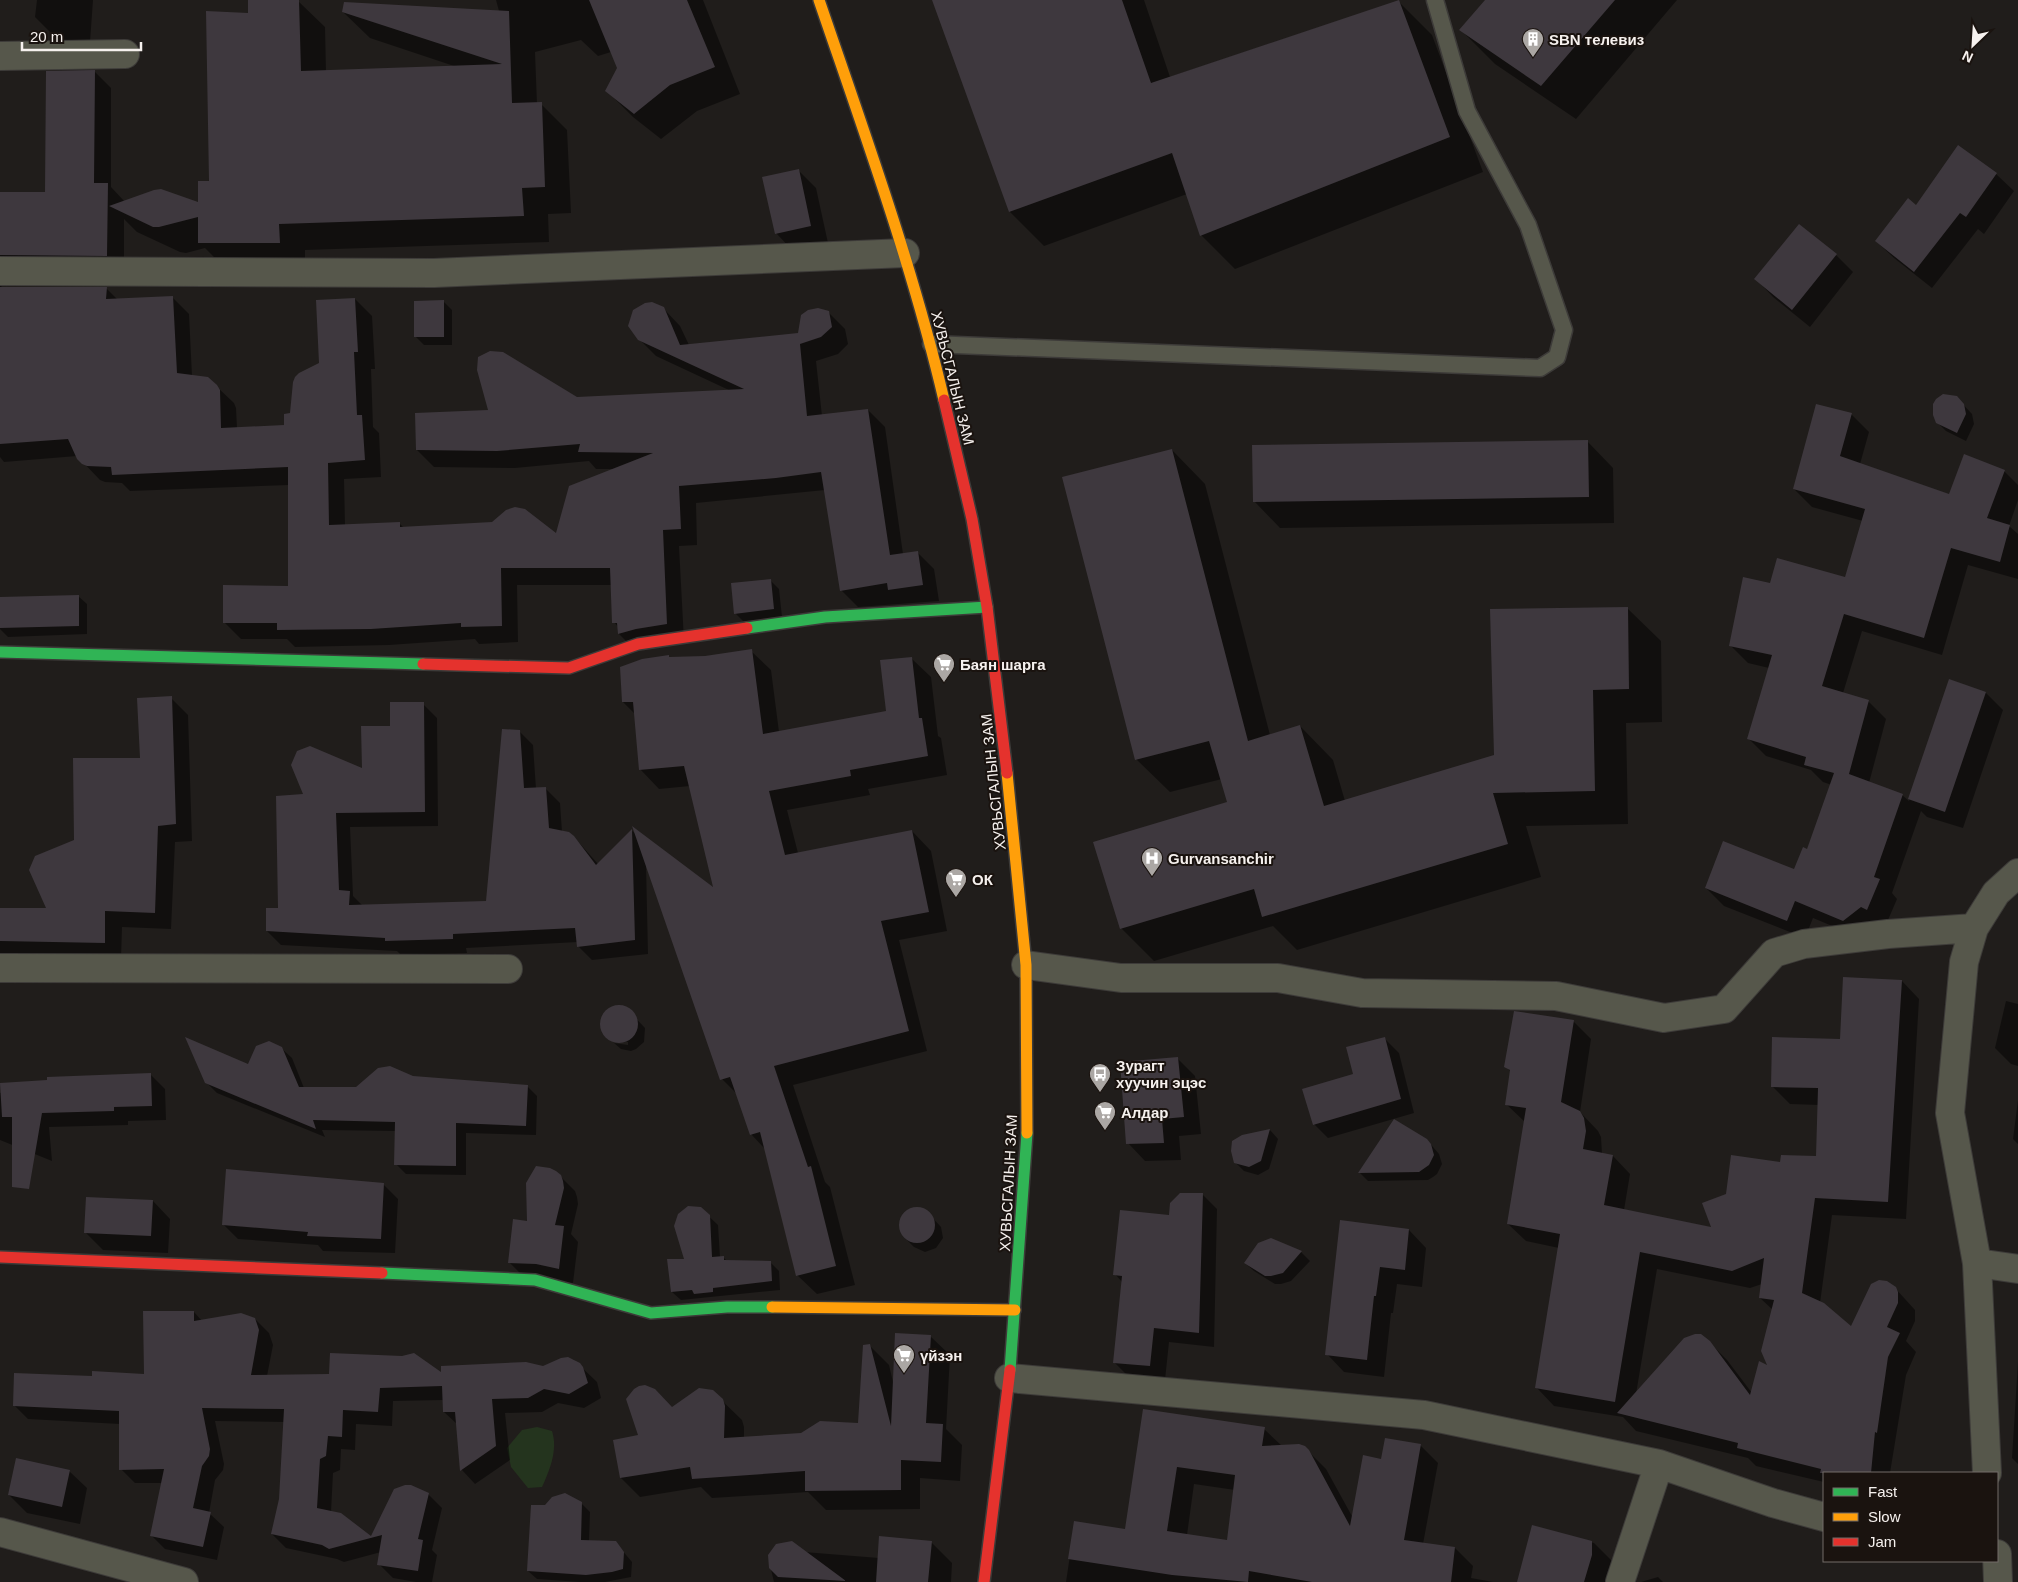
<svg xmlns="http://www.w3.org/2000/svg" width="2018" height="1582" viewBox="0 0 2018 1582" font-family="Helvetica,sans-serif">
<style>
.green{fill:#24341e}
.shadow{fill:#0007;fill-rule:evenodd}
.building{fill:#3e383e;fill-rule:evenodd}
.lines{fill:none;stroke-linecap:round;stroke-linejoin:round}
.lane-casing{stroke:#3d3b39;stroke-width:19}
.street-casing{stroke:#3d3b39;stroke-width:30}
.fast-casing{stroke:#3d3b39;stroke-width:14}
.slow-casing{stroke:#3d3b39;stroke-width:14}
.jam-casing{stroke:#3d3b39;stroke-width:14}
.lane{stroke:#56574b;stroke-width:16}
.street{stroke:#56574b;stroke-width:28}
.fast{stroke:#30b455;stroke-width:11}
.slow{stroke:#ff9f0a;stroke-width:11}
.jam{stroke:#e5322d;stroke-width:11}
.labels{text-anchor:middle;dominant-baseline:central;stroke-width:4;stroke-linejoin:round;paint-order:stroke}
.poi-label{font-size:15px;font-weight:bold;fill:#f6f1ee;stroke:#1a130f;text-anchor:start}
.street-label{font-size:15px;fill:#f6f1ee;stroke:#1a130f}
</style>
<rect width="100%" height="100%" fill="#201d1b"/>
<path class="green" d="M537 1427 552 1431C558 1450 550 1469 542 1487L528 1488 511 1467 507 1448 522 1430Z"/>
<path class="shadow" d="M37 0H93L90 42 57 39 35 17Z
M259 0 298 1 325 27 326 72 457 67 370 38 343 12 499 11 496 0H703L740 94 697 111 661 139 633 117 607 91 618 68 611 52 598 56 581 40 535 52 537 104H541L567 130 571 213 548 214 549 242 305 250V269H226L205 248 186 253 180 252 137 232 124 219V272L3 280 1 288H106L118 300 172 297 189 314 192 376 216 386 234 403 236 408 237 428 286 426 355 299 372 316 375 369H371L373 427 379 433 381 477 344 479 345 525 400 524 404 528 557 535 615 469H596L589 461 515 468 434 467 417 450 490 411 576 398 731 391 656 356 639 339 663 308 680 326 689 345 799 334 828 312 845 329 848 344 838 354 816 361 822 416 868 410 885 427 903 554 917 552 934 569 939 601 858 607 841 590 825 490 696 503 697 545 679 546 684 641 636 651 619 634V628L614 622 612 585H517L518 642 479 644 475 639 389 645 295 647 287 639H241L224 622 290 587 289 485 130 491 122 483 105 482 100 480 77 456 4 462 0 457V194L47 193 94 71 111 88V187L125 202 199 204 210 183 250 14Z
M933 0H1144L1170 77 1398 1 1432 35 1483 172 1235 269 1201 235 1187 194 1044 246 1010 212Z
M1487 0H1677L1576 119 1495 64 1461 30Z
M799 171 816 188 828 243 793 251 776 233Z
M1996 174 2014 191 1984 234 1978 229 1932 288 1894 258 1876 241 1917 206Z
M1836 255 1853 272 1810 327 1773 297 1756 279Z
M443 301 452 310V345H424L416 337Z
M1956 397 1972 414 1974 424 1966 441 1946 431 1937 422Z
M1851 414 1869 432 1860 464 1950 495 2004 471 2018 485V500L2009 526 2018 534V579L1968 565 1942 655 1862 631 1843 693 1868 701 1886 719 1869 783 1902 795 1909 801 1950 680 1986 693 2003 710 1963 828 1927 817 1921 811 1892 893 1897 899 1885 927 1861 938 1813 918 1805 938 1724 906 1706 888 1794 870 1807 850 1832 785 1823 782 1811 770 1766 756 1748 738 1769 668 1748 663 1730 645 1771 585 1845 578 1863 521 1812 507 1794 489Z
M1587 441 1613 468 1614 523 1280 528 1254 501Z
M1172 450 1205 484 1270 735 1300 726 1333 760 1345 801 1495 756 1627 608 1661 641 1662 722 1626 723 1628 824 1526 826 1541 877 1297 950 1273 926 1154 961 1121 928 1229 802 1222 779 1170 792 1136 759Z
M770 580 779 589 782 617 744 622 736 614Z
M78 596 87 604V634L8 637 0 629V599Z
M751 651 771 670 779 732 888 712 911 658 931 677 938 736 941 738 947 775 868 789 870 795 787 810 798 853 912 831 931 851 947 931 899 940 927 1051 793 1085 825 1182 830 1187 855 1285 817 1294 797 1275 765 1149 751 1134 738 1095 722 1079 646 864 648 954 592 960 578 946V942L466 948 467 953 401 955 397 951 281 945 267 931 279 909 305 795 363 770 391 727 423 704 437 718 438 826 350 827 353 896 363 906 487 902 519 731 533 745 536 789H546L560 803 562 832 574 837 598 864 632 831 715 890 690 786 659 789 640 769 635 714 623 702 670 659 705 657Z
M171 698 188 715 192 841 175 842 171 929 122 927 121 959 0 962V909H48L141 759Z
M1902 981 1919 999 1906 1219 1832 1215 1820 1303 1851 1328 1895 1288 1915 1310V1321L1906 1341 1916 1352 1906 1375 1890 1473H1824V1482L1756 1466 1748 1458 1636 1431 1623 1417 1554 1406 1537 1388 1559 1248 1526 1241 1508 1224 1525 1122 1506 1104 1511 1072 1506 1066 1574 1022 1591 1039 1580 1112 1598 1131 1601 1137 1602 1154 1613 1156 1630 1174 1624 1210 1713 1228 1728 1195 1782 1163 1817 1157 1819 1105 1790 1104 1772 1086 1841 1040ZM1657 1269 1750 1288 1762 1284 1760 1298 1773 1310 1769 1368 1752 1393 1727 1360 1709 1342 1636 1394Z
M2006 1001 2018 1004V1066L2011 1064 1995 1048Z
M615 1008H626L645 1028 644 1042 636 1049 631 1051 621 1049 614 1043 628 1045V1042L611 1040 603 1031 602 1026 605 1014Z
M1384 1038 1399 1053 1414 1113 1328 1138 1314 1124Z
M281 1048 292 1058 304 1088H357L412 1077 527 1086 537 1096 536 1135 466 1133V1175L406 1174 396 1164V1131L322 1130 325 1137 217 1093 206 1082 249 1065Z
M1177 1058 1195 1076 1201 1134 1179 1136 1181 1160 1145 1161 1128 1143Z
M151 1075 165 1089 166 1120 128 1121V1125L49 1127 52 1161 0 1140V1093Z
M2018 1100V1144L2013 1139Z
M1270 1130 1278 1139 1269 1169 1258 1175 1244 1171 1235 1162 1242 1136Z
M1427 1140 1439 1154 1442 1164 1437 1174 1433 1177 1428 1180 1368 1181 1360 1173Z
M560 1176 575 1191 577 1197 578 1204 571 1234 578 1242 573 1283 524 1277 509 1262 528 1223Z
M383 1184 398 1199 395 1253 323 1251 318 1245 238 1239 223 1224Z
M1203 1195 1217 1209 1214 1347 1169 1342 1165 1380 1129 1377 1114 1362 1122 1282 1115 1274Z
M153 1201 170 1219 168 1253 103 1250 85 1232Z
M700 1208 718 1225 720 1257H723L728 1262 771 1263 779 1271 780 1290 681 1300 672 1292 685 1261Z
M914 1208H919L929 1214 941 1227 943 1238 936 1248 925 1252 914 1247 905 1238 900 1228 902 1217 905 1213Z
M1341 1221 1409 1230 1426 1248 1422 1287 1397 1284 1393 1313H1391L1384 1377 1344 1372 1327 1354Z
M1271 1239 1301 1252 1310 1261 1291 1281 1281 1284H1275L1254 1271 1245 1263Z
M194 1312 202 1321 255 1319 269 1333 273 1345 267 1376 442 1374 543 1367 568 1358 574 1360 597 1382 601 1398 584 1408 558 1403 542 1412 505 1413 510 1460 475 1484 462 1470 458 1425 444 1412V1400L393 1401 392 1426 356 1424 355 1450 341 1449 340 1470 333 1473 331 1512 340 1514 371 1538 395 1490 428 1494 442 1508 432 1550 437 1555 432 1582H416L393 1578 379 1564 381 1552 344 1562 337 1559 286 1548 272 1534 280 1499 285 1422 215 1421 224 1464 223 1470 215 1480 209 1513 224 1527 217 1560 165 1549 151 1535 162 1483H135L121 1469 120 1424 28 1419 14 1405 93 1378 145 1376Z
M930 1336 950 1355 946 1429 962 1445 960 1481 920 1478V1509L826 1510 808 1492 712 1498 701 1487 640 1497 621 1478 640 1436 672 1408 712 1391 742 1420 744 1427V1438L802 1434 860 1424 869 1345 889 1365 893 1382Z
M2018 1362V1464L2012 1458Z
M1144 1411 1264 1429 1282 1446 1308 1451 1326 1469 1353 1518 1382 1460 1420 1445 1438 1463 1423 1544 1455 1548 1473 1566 1471 1578 1493 1582H1066L1075 1522 1126 1530ZM1194 1484 1235 1490 1228 1541 1187 1535Z
M69 1471 87 1488 80 1524 27 1513 9 1495Z
M581 1503 590 1512 589 1541 616 1543 632 1562 631 1577 605 1582H580L537 1579 528 1571 545 1506Z
M1533 1527 1594 1543 1612 1561 1606 1582H1519Z
M931 1542 952 1563 951 1582H774L769 1561 804 1552 879 1558Z
M1658 1577 1663 1582H1641Z"/>
<path class="building" d="M248 0H299L301 71 502 64 342 12 344 2 509 11 512 103 542 102 545 187 522 188 524 216 279 224 280 243H198V217L159 227H153L109 206 154 190 161 189 198 202V181H209L206 11 248 13Z
M589 0H687L715 67 670 85 634 114 605 91 617 68Z
M932 0H1122L1151 83 1399 0 1450 137 1200 236 1172 153 1009 212Z
M1485 0H1615L1541 86 1459 30Z
M95 70 94 183H108L107 256 0 255V192H45L46 71Z
M1958 145 1997 173 1966 217 1960 213 1914 272 1875 241 1908 198 1916 205Z
M799 169 811 226 775 234 762 177Z
M1799 224 1837 254 1792 310 1754 279Z
M0 287H107L106 299 173 296 177 373 208 377 217 385 220 390 221 428 284 425V414L290 413 293 382 295 377 299 373 319 363 316 300 355 298 358 352H354L357 415H362L365 460 328 463 329 525 400 522V527L492 522 506 510 515 507 525 509 556 533 569 486 653 453 578 452 580 444 497 451 416 450 415 413 488 410 477 370 478 357 490 351 503 352 577 397 744 389 638 340 628 326 633 310 645 303 652 302 664 307 680 345 798 333 801 315 808 310 818 308 829 311 832 327 821 337 800 344 807 416 868 409 890 555 918 551 923 585 888 590 887 583 840 591 821 472 776 478 679 486 681 529 663 530 667 624 636 629 618 634 617 623H612L610 568H501L502 626 461 627V623L371 629 277 630V623H223V585L288 586V467L112 475 111 467 87 466 82 464 77 459 68 439 0 444Z
M444 300V337H414V301Z
M1943 394 1957 396 1964 404 1966 414 1957 433 1936 423 1933 415V404L1936 399Z
M1816 404 1852 413 1840 456 1949 494 1964 454 2005 470 1987 518 2010 525 2000 562 1951 548 1924 638 1844 614 1822 686 1869 700 1849 774 1903 794 1874 877 1880 879 1867 910 1861 907 1843 921 1795 901 1787 921 1705 888 1723 841 1794 869 1803 847 1807 849 1834 773 1804 765 1806 757 1747 739 1772 655 1729 646 1743 577 1770 583 1777 558 1845 577 1865 509 1793 489Z
M1588 440 1589 497 1253 502 1252 445Z
M1172 449 1248 741 1300 725 1324 806 1494 755 1490 609 1628 607 1629 689 1593 690 1595 791 1493 793 1508 844 1262 917 1254 889 1120 929 1093 842 1227 802 1209 741 1135 760 1062 477Z
M771 579 774 609 734 614 731 583Z
M79 595V626L0 628V597Z
M752 649 763 734 886 711 880 660 912 657 919 718H922L928 756 850 770 851 776 769 791 785 855 912 830 929 912 881 921 909 1031 774 1066 808 1167 811 1166 836 1266 796 1276 760 1132 750 1135 730 1077 720 1080 632 826 713 887 684 766 639 770 633 702H622L620 667 642 659 669 655V657L705 656Z
M1949 679 1986 692 1945 812 1908 799Z
M172 696 176 824 158 826 155 913 105 911V943L0 941V908H46L29 870 35 856 74 840 73 758H140L137 698Z
M390 702H424L425 812 336 813 339 890 350 891 349 905 486 901 502 729 520 730 524 788 546 787 549 828 569 832 574 836 596 865 632 829 635 940 577 947 575 928 453 934V939L385 941V938L266 931V908H278L276 796 303 794 291 765 297 751 310 746 362 768 361 726H390Z
M1843 977 1902 980 1888 1202 1815 1198 1802 1293 1824 1303 1851 1326 1871 1284 1879 1280 1887 1281 1896 1287 1898 1292V1303L1887 1327 1900 1333 1888 1357 1877 1433 1875 1432 1871 1473H1820L1821 1469 1737 1448 1738 1443 1617 1413 1684 1338 1695 1334H1701L1710 1341 1750 1395 1759 1361 1767 1365 1761 1351 1774 1300 1759 1298 1764 1258 1732 1271 1640 1252 1615 1402 1535 1388 1560 1234 1507 1224 1526 1108 1505 1105 1510 1070 1504 1067 1514 1011 1574 1020 1561 1102 1580 1111 1584 1118 1586 1131 1583 1149 1613 1155 1604 1205 1711 1227 1702 1203 1726 1194 1731 1155 1780 1162 1781 1155 1816 1156 1818 1088 1771 1087 1772 1037 1840 1039Z
M600 1024a19 19 0 1 1 38 0a19 19 0 1 1-38 0Z
M185 1037 248 1064 256 1046 269 1041 282 1047 299 1087H356L378 1068 390 1066 413 1076 528 1085 526 1126 456 1123V1166L394 1165 395 1122 313 1120 316 1129 205 1083Z
M1385 1037 1401 1099 1313 1125 1302 1089 1353 1074 1346 1047Z
M1178 1057 1184 1117 1162 1119 1164 1143 1126 1144 1120 1062Z
M151 1073 152 1106 114 1107V1111L42 1113 29 1189 12 1187V1117H2L0 1083 47 1080V1077Z
M1394 1119 1427 1139 1431 1144 1434 1155 1429 1165 1419 1172 1358 1173Z
M1270 1129 1261 1161 1249 1167 1234 1163 1231 1151 1232 1141 1242 1135Z
M536 1166 550 1168 556 1171 561 1175 563 1181 564 1188 555 1225 564 1226 559 1269 536 1264 508 1263 513 1219 527 1221 526 1183Z
M226 1169 384 1183 381 1239 307 1236 308 1232 222 1225Z
M1180 1193H1203L1199 1333 1154 1328 1150 1366 1113 1363 1122 1276 1113 1275 1120 1210 1169 1215 1170 1203Z
M86 1197 153 1200 151 1236 84 1233Z
M688 1206 701 1207 710 1215 712 1257 724 1256V1260L771 1261 772 1281 713 1288V1292L694 1294 692 1290 671 1292 667 1259H684L674 1226 678 1214Z
M899 1225a18 18 0 1 1 36 0a18 18 0 1 1-36 0Z
M1340 1220 1409 1229 1405 1270 1380 1267 1376 1296H1374L1367 1360 1325 1355Z
M1271 1238 1302 1251 1283 1273 1271 1276H1265L1244 1263 1258 1243Z
M143 1311H194V1321L241 1313 255 1318 259 1330 251 1375 329 1374 330 1353 402 1356 414 1353 441 1372V1366L526 1362 543 1366 561 1358 568 1357 580 1363 583 1367 588 1383 569 1394 544 1389 528 1398 492 1399 496 1446 460 1471 455 1412H443L442 1386 380 1388 378 1412 343 1410 342 1437 328 1436 326 1456 320 1459 317 1508 341 1513 371 1536 394 1489 405 1485H411L429 1493 418 1539 423 1540 418 1571 377 1565 382 1535 329 1549 322 1545 271 1534 279 1499 284 1409 202 1408 210 1449 209 1456 202 1466 193 1508 211 1512 203 1547 150 1536 164 1469 119 1470V1411L13 1406 14 1373 92 1376V1371L144 1374Z
M895 1333 931 1335 926 1423 943 1424 941 1462 901 1460V1490L805 1491V1471L692 1479 690 1467 620 1478 613 1440 638 1435 626 1399 634 1389 639 1386 645 1385 655 1389 672 1407 699 1388 713 1390 723 1399 725 1406 724 1438 801 1433 820 1421 858 1423 863 1345 870 1344 891 1426Z
M1143 1409 1265 1427 1262 1446 1299 1444 1305 1446 1309 1450 1350 1526 1363 1455 1381 1459 1385 1438 1421 1444 1404 1540 1455 1547 1451 1582H1312L1249 1571 1248 1582 1172 1575 1068 1559 1074 1521 1125 1529ZM1177 1467 1235 1475 1227 1540 1167 1531Z
M16 1458 70 1470 62 1507 8 1495Z
M565 1493 582 1502 581 1540 616 1541 624 1552 623 1569 612 1572 586 1575 527 1571 531 1505H545L552 1497Z
M1532 1525 1592 1541V1555L1584 1582H1517Z
M879 1536 932 1541 928 1582H876Z
M792 1541 846 1581 778 1577 769 1568 768 1555 776 1544Z"/>
<g class="lines">
<g class="lane-casing">
<path id="lane" d="M931 344 1540 368 1557 357 1564 330 1528 225 1467 111 1435 0"/>
</g>
<g class="street-casing">
<path id="street" d="M0 56 125 54
M0 271 434 273 905 253
M1026 965 1121 978H1278L1362 993 1556 996 1664 1018 1724 1009 1774 953 1804 944 1888 934 1974 928
M0 968 508 969
M1977 1263 1950 1113 1964 962 1974 928 1996 893 2018 873
M1009 1378 1424 1415 1659 1464 1773 1503 1824 1517
M1987 1473 1977 1263 2018 1269
M0 1532 184 1582
M1997 1554 1998 1582
M1620 1582 1659 1464"/>
</g>
<g class="fast-casing">
<path id="fast" d="M747 628 825 617 987 607
M0 652 423 664
M382 1273 535 1280 651 1313 727 1307H772
M1010 1370 1027 1133"/>
</g>
<g class="slow-casing">
<path id="slow" d="M819 0C864 132 912 264 944 400
M1007 773 1026 965 1027 1133
M772 1307 1015 1310"/>
</g>
<g class="jam-casing">
<path id="jam" d="M944 400 972 519 987 607 1007 773
M423 664 569 668 638 644 747 628
M0 1257 382 1273
M984 1582 1010 1370"/>
</g>
<use href="#lane" class="lane"/>
<use href="#street" class="street"/>
<use href="#fast" class="fast"/>
<use href="#slow" class="slow"/>
<use href="#jam" class="jam"/>
</g>
<defs>
<g id="building-pin" transform="scale(1.125)"><path d="M0 17L-7.5 6A9.5 9.5 0 1 1 7.5 6Z" fill="#aba7a4" stroke="#1a130f"/><path d="M-4-6H4V6H1V3H-1V6H-4ZM-2.5-4.3h1.7v1.8h-1.7ZM.8-4.3h1.7v1.8H.8ZM-2.5-1h1.7V.8h-1.7ZM.8-1h1.7V.8H.8Z" fill="#fff"/></g>
<g id="supermarket-pin" transform="scale(1.125)"><path d="M0 17L-7.5 6A9.5 9.5 0 1 1 7.5 6Z" fill="#aba7a4" stroke="#1a130f"/><path d="M-6-5.5h2.5l.6 2H6L4.5 2H-2.5L-4.4-4H-6ZM-1.5 3.2a1.3 1.3 0 1 0 .1 0ZM3 3.2a1.3 1.3 0 1 0 .1 0Z" fill="#fff"/></g>
<g id="hospital-pin" transform="scale(1.125)"><path d="M0 17L-7.5 6A9.5 9.5 0 1 1 7.5 6Z" fill="#aba7a4" stroke="#1a130f"/><path d="M-5-5h3v3.5h4V-5h3V5h-3V1.5h-4V5h-3Z" fill="#fff"/></g>
<g id="bus-pin" transform="scale(1.125)"><path d="M0 17L-7.5 6A9.5 9.5 0 1 1 7.5 6Z" fill="#aba7a4" stroke="#1a130f"/><path d="M-5-6H5V4H4V6H2V4H-2V6H-4V4H-5ZM-3.5-4V0h7V-4ZM-3.5 1.2v1.5H-2V1.2ZM2 1.2v1.5H3.5V1.2Z" fill="#fff"/></g>
</defs>
<g fill-rule="evenodd">
<use href="#building-pin" x="1533" y="39"/>
<use href="#supermarket-pin" x="944" y="664"/>
<use href="#hospital-pin" x="1152" y="858"/>
<use href="#supermarket-pin" x="956" y="879"/>
<use href="#bus-pin" x="1100" y="1074"/>
<use href="#supermarket-pin" x="1105" y="1112"/>
<use href="#supermarket-pin" x="904" y="1355"/>
</g>
<g class="labels">
<g class="poi-label">
<text x="1549" y="39">SBN телевиз</text>
<text x="960" y="664">Баян шарга</text>
<text x="1168" y="858">Gurvansanchir</text>
<text x="972" y="879">ОК</text>
<text x="1116" y="1065">Зурагт<tspan x="1116" dy="17">хуучин эцэс</tspan></text>
<text x="1121" y="1112">Алдар</text>
<text x="920" y="1355">үйзэн</text>
</g>
<g class="street-label">
<text transform="translate(953 378) rotate(76)">ХУВЬСГАЛЫН ЗАМ</text>
<text transform="translate(993 782) rotate(-96)">ХУВЬСГАЛЫН ЗАМ</text>
<text transform="translate(1008 1183) rotate(-87)">ХУВЬСГАЛЫН ЗАМ</text>
</g>
</g>
<rect x="1823" y="1472" width="175" height="90" fill="#1a130f" stroke="#726c68"/>
<rect x="1833" y="1488" width="25" height="8" fill="#30b455" stroke="#726c68"/>
<text x="1868" y="1497" font-size="15" fill="#f6f1ee">Fast</text>
<rect x="1833" y="1513" width="25" height="8" fill="#ff9f0a" stroke="#726c68"/>
<text x="1868" y="1522" font-size="15" fill="#f6f1ee">Slow</text>
<rect x="1833" y="1538" width="25" height="8" fill="#e5322d" stroke="#726c68"/>
<text x="1868" y="1547" font-size="15" fill="#f6f1ee">Jam</text>
<g transform="translate(1973 45) rotate(205)" stroke="#1a130f" stroke-width="4" paint-order="stroke">
<path d="M0-4L9 19L0 12L-9 19Z" fill="#f6f1ee"/>
<text y="-8" font-size="14" font-weight="bold" text-anchor="middle" fill="#f6f1ee">N</text>
</g>
<path d="M22 42v8h119v-8" fill="none" stroke="#f6f1ee" stroke-width="2.5"/>
<text x="30" y="42" font-size="15" fill="#f6f1ee" stroke="#1a130f" stroke-width="4" paint-order="stroke">20 m</text>
</svg>
